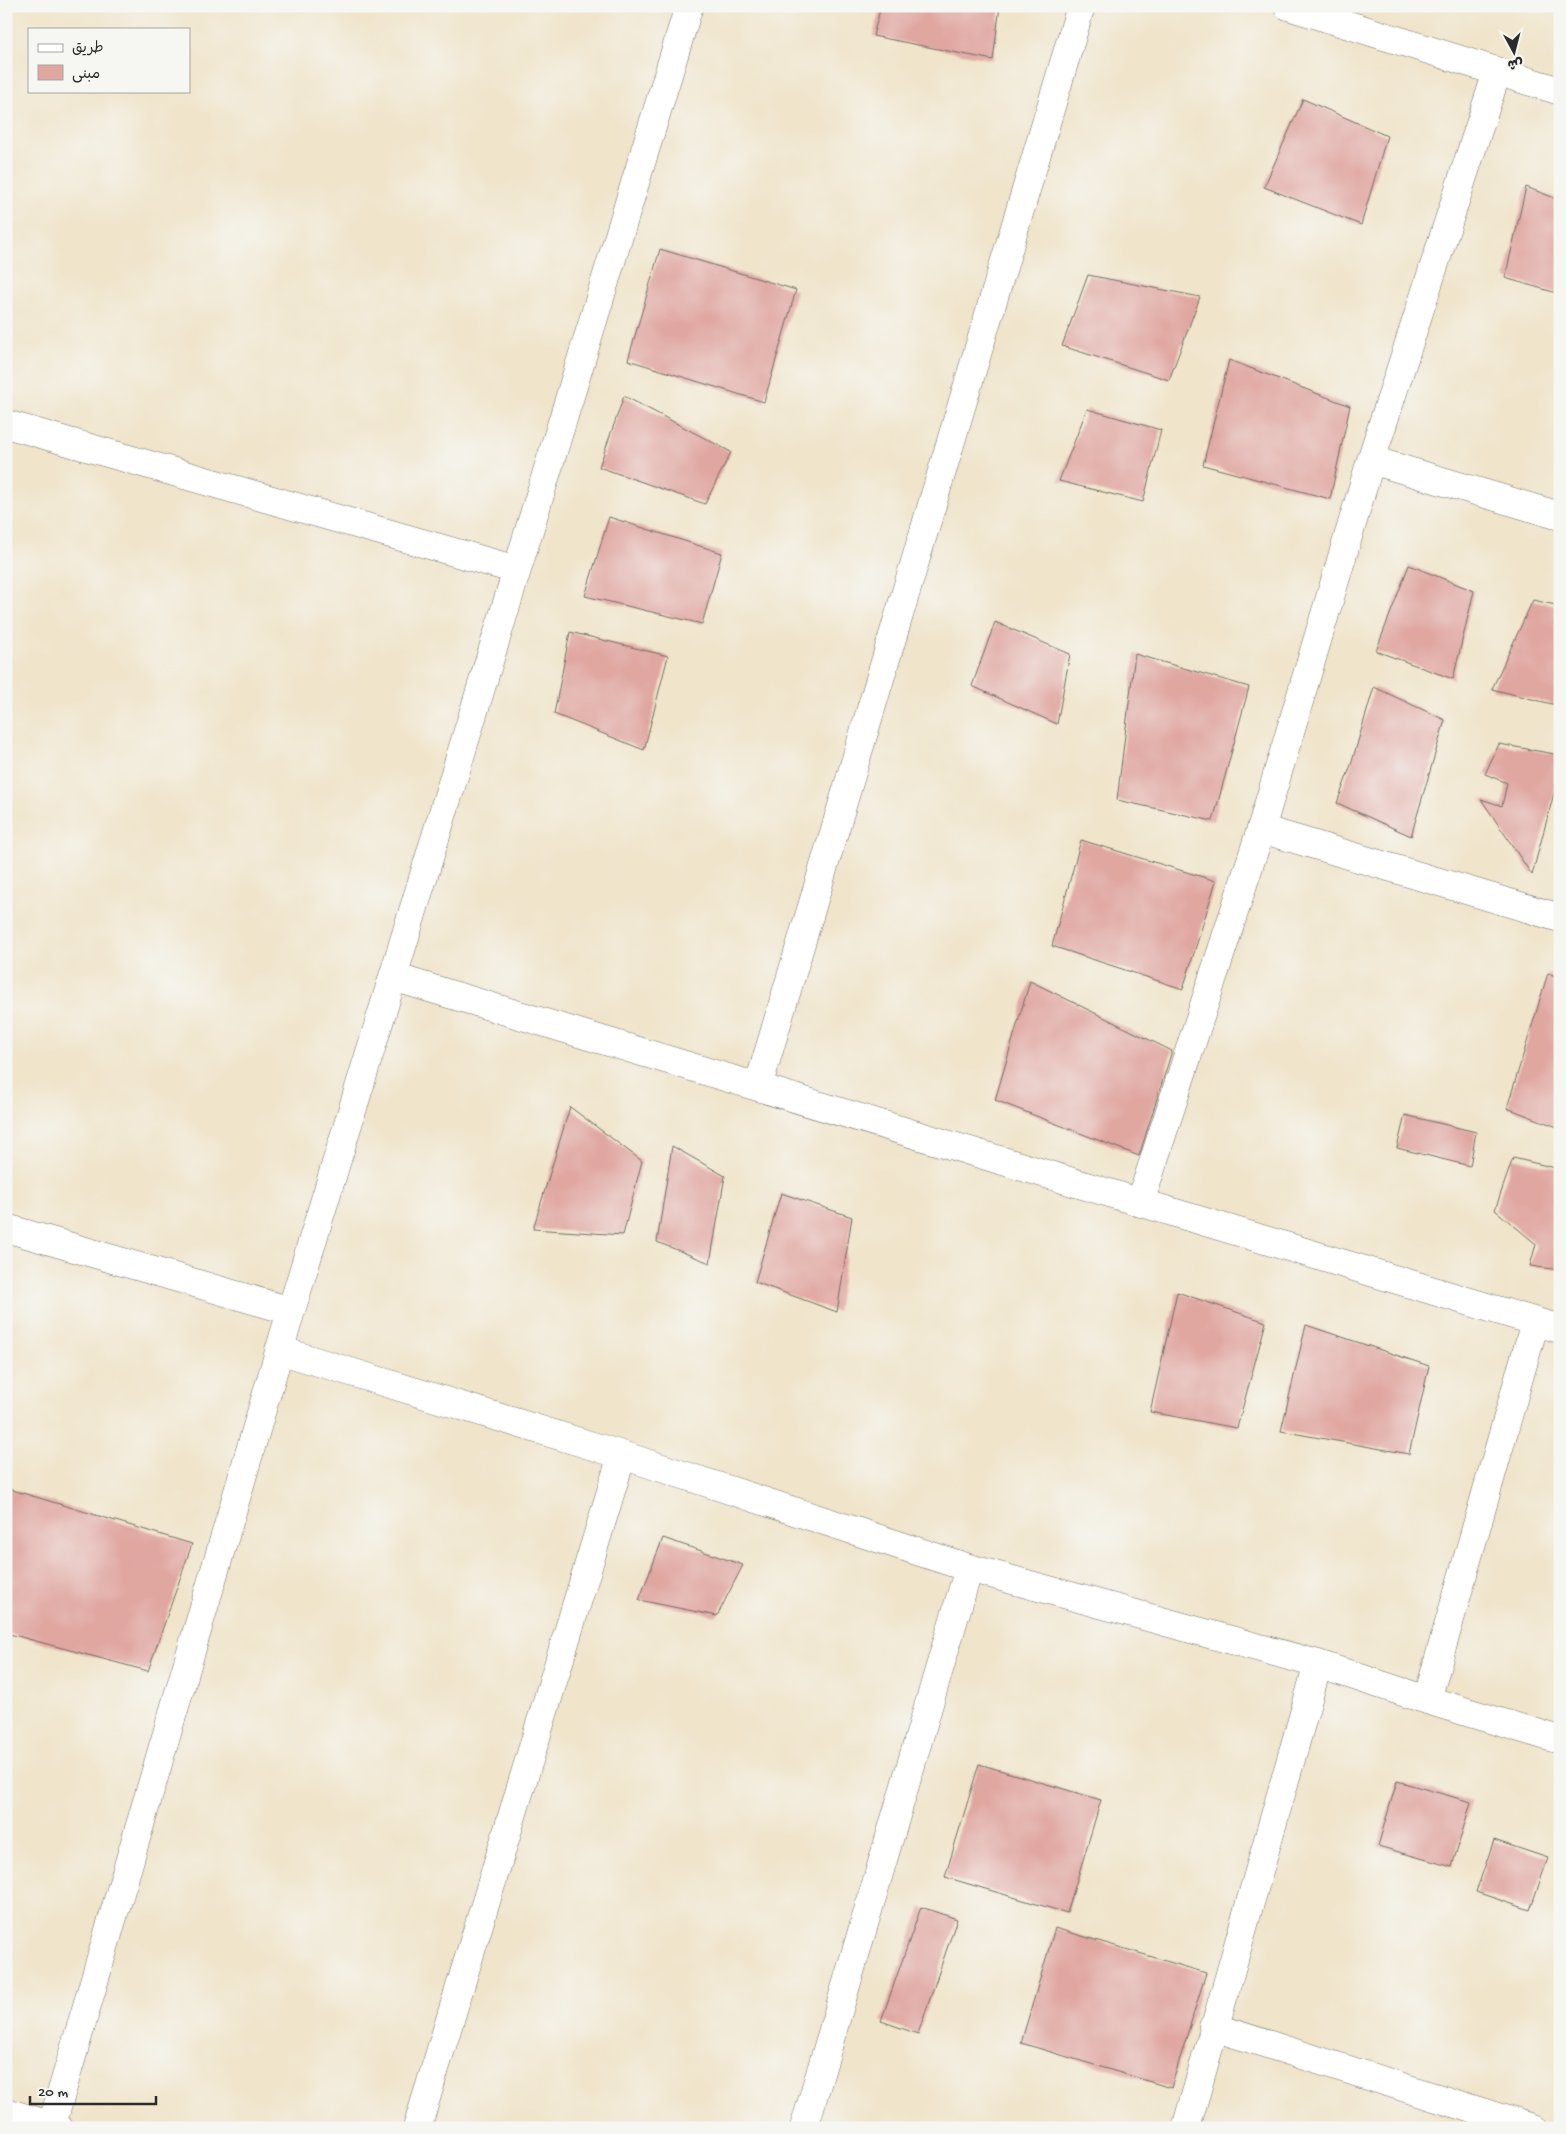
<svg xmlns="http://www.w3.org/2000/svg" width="1566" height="2134" viewBox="0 0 1566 2134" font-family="'Gochi Hand','Playpen Sans Arabic',sans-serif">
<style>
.building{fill:#e0a6a0}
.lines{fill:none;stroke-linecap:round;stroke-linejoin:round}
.minor-casing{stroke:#706c63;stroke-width:29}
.minor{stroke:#fff;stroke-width:28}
</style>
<rect width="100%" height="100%" fill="#f6f6f2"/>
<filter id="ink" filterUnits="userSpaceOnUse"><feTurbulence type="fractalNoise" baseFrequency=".02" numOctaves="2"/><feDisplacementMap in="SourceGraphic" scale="10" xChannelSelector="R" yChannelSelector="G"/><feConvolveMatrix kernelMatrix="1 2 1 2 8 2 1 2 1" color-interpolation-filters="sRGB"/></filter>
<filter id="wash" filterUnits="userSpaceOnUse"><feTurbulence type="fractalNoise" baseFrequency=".0096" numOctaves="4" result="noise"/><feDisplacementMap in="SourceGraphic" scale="20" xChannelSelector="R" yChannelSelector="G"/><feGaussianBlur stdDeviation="1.12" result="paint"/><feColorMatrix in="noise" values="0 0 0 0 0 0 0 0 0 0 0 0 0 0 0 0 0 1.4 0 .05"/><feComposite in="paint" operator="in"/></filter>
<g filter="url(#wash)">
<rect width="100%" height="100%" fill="#f0e4ca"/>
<g id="blocks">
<path class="building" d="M881 6H1000L993 60 873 36Z
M1303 99 1387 136 1361 225 1264 187Z
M1526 187 1560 200V294L1505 278Z
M660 249 796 290 764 402 628 360Z
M1088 275 1200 297 1169 380 1062 346Z
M1229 360 1350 406 1330 499 1203 465Z
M624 396 731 452 705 504 599 467Z
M1087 409 1161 430 1143 502 1059 481Z
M609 517 722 553 702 624 585 596Z
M1409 565 1474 591 1453 679 1376 651Z
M1533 600 1560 606V706L1492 689Z
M995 622 1070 654 1057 724 972 686Z
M570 632 668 656 644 750 554 714Z
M1135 654 1249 687 1213 821 1117 800Z
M1374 687 1445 720 1411 836 1337 803 1351 765Z
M1499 744 1560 755V771L1532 875 1481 799 1502 806 1507 783 1485 774Z
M1081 840 1216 881 1183 989 1052 946Z
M1548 973 1560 978V1128L1507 1108Z
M1030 981 1172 1051 1139 1156 995 1100Z
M570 1107 642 1161 623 1235 533 1229Z
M1405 1115 1476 1132 1470 1166 1397 1148Z
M672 1146 725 1176 710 1263 657 1242Z
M1513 1158 1560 1169V1270L1530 1266 1536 1244 1495 1210Z
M781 1193 852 1217 837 1312 755 1282Z
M1177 1292 1266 1322 1237 1428 1150 1412Z
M1306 1325 1429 1366 1409 1454 1281 1431Z
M6 1488 192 1544 148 1671 6 1633Z
M663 1538 743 1565 717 1616 639 1600Z
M979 1764 1101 1800 1067 1913 945 1877Z
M1397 1781 1471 1802 1452 1867 1378 1846Z
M1494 1840 1548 1858 1530 1910 1476 1892Z
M921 1907 957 1919 918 2034 881 2021Z
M1055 1928 1206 1973 1171 2088 1021 2043Z"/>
</g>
</g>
<g filter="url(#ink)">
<use href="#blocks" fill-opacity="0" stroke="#706c63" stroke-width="1"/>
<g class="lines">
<g class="minor-casing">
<path id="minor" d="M1288 6 1560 91
M6 424 517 570
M1371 460 1560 516
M1261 829 1560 918
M393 977 1560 1329
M758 1087 1081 6
M1140 1203 1261 829 1371 460 1497 72
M6 1228 291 1311
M279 1350 622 1455 969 1568 1318 1664 1427 1700 1560 1740
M1427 1700 1535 1322
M1213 2027 1532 2128
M6 2112 59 2128
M51 2128 291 1311 689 6
M417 2128 622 1455
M804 2128 969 1568
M1186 2128 1318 1664"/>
</g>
<use href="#minor" class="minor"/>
</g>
</g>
<rect width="1566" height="2134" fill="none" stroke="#f6f6f2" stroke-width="25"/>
<rect x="28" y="28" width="162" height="65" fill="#f6f6f2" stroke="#a5a5a2"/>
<rect x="38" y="44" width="25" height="8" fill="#ffffff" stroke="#a5a5a2"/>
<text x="72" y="52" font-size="15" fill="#2b2b2b">طريق</text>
<rect x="38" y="65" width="25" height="15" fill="#e0a6a0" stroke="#a5a5a2"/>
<text x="72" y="78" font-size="15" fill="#2b2b2b">مبنى</text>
<g transform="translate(1514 52) rotate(173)" stroke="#f6f6f2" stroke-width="4" paint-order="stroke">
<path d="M0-4L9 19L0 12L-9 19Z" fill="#2b2b2b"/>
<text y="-8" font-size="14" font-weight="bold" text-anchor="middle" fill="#2b2b2b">ش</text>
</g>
<path d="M30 2096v8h126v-8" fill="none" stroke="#2b2b2b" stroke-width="2.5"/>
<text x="38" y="2096" font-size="15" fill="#2b2b2b" stroke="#f6f6f2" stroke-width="4" paint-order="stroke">20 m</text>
</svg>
